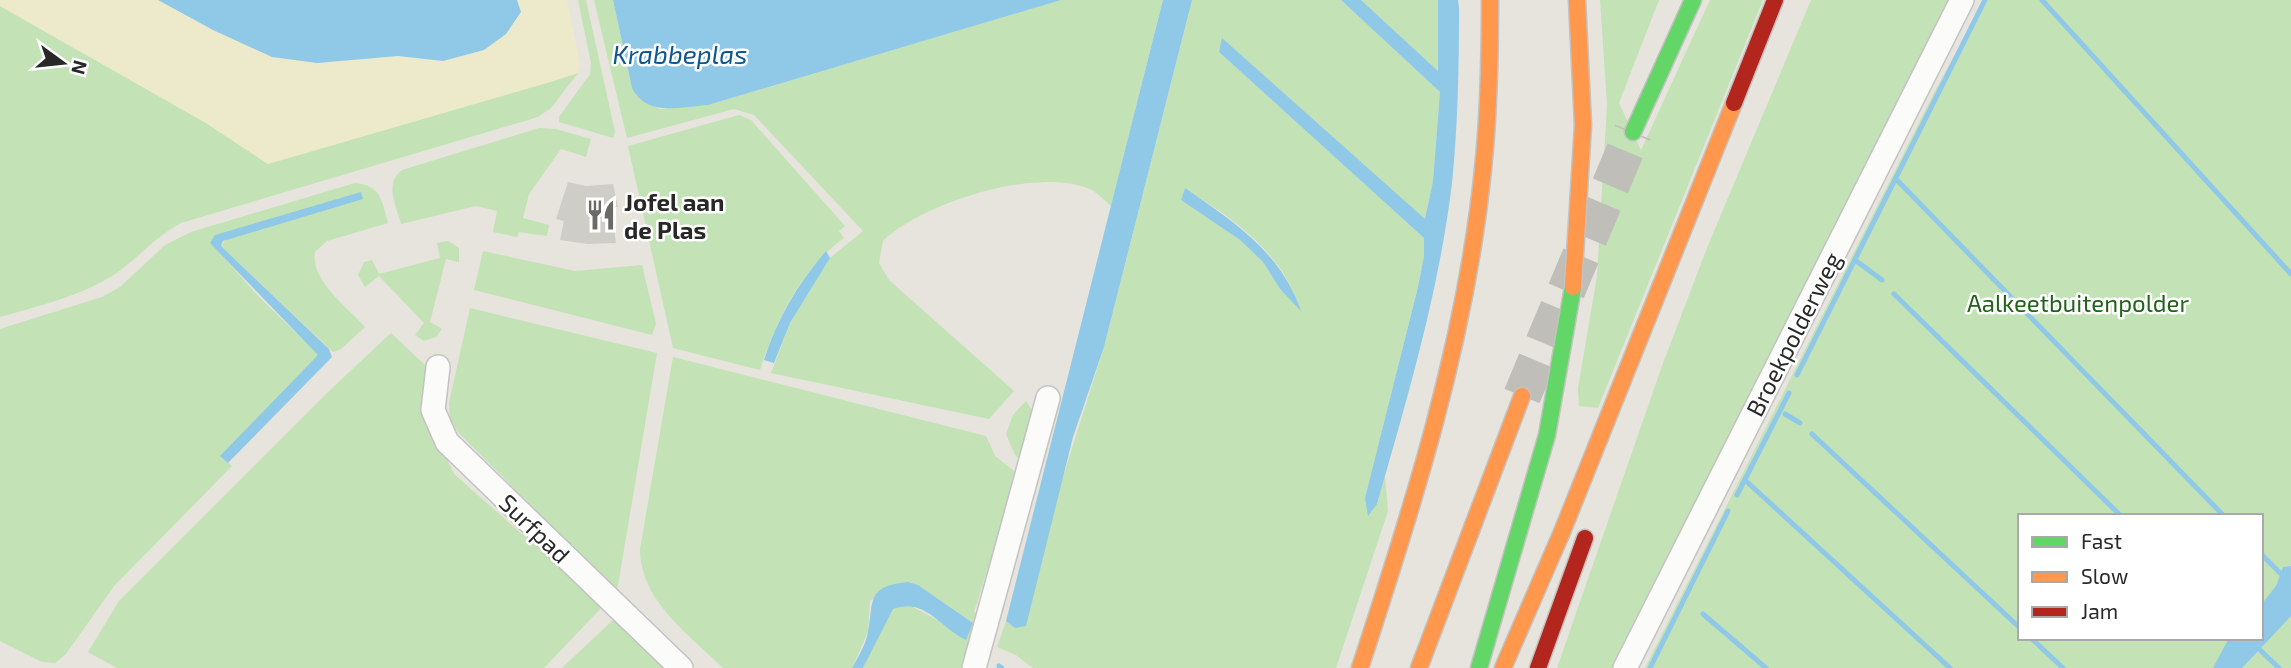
<svg xmlns="http://www.w3.org/2000/svg" width="2291" height="668" viewBox="0 0 2291 668" font-family="'Exo 2',sans-serif">
<style>
.green{fill:#c3e2b5;fill-rule:evenodd}
.sand{fill:#eceaca}
.water{fill:#90c8e8}
.lines{fill:none;stroke-linecap:round;stroke-linejoin:round}
.stream{stroke:#90c8e8;stroke-width:5}
.building{fill:#cfcdc8}
.highway-tunnel{stroke:#c0beb9;stroke-width:38;stroke-dasharray:38 19;stroke-linecap:butt}
.street-casing{stroke:#c3c3c3;stroke-width:26}
.fast-casing{stroke:#c3c2c0;stroke-width:19}
.slow-casing{stroke:#c3c2c0;stroke-width:19}
.jam-casing{stroke:#c3c2c0;stroke-width:19}
.street{stroke:#fbfbfa;stroke-width:23}
.fast{stroke:#63d668;stroke-width:16}
.slow{stroke:#ff974d;stroke-width:16}
.jam{stroke:#b3261e;stroke-width:16}
.labels{text-anchor:middle;dominant-baseline:central;stroke-width:5;stroke-linejoin:round;paint-order:stroke}
.poi-label{font-size:24px;font-weight:bold;fill:#282828;stroke:#fff;text-anchor:start}
.park-label{font-size:24px;fill:#206319;stroke:#fff}
.street-label{font-size:24px;fill:#282828;stroke:#fff}
.water-label{font-size:26px;font-style:italic;fill:#0e5795;stroke:#fff}
</style>
<rect width="100%" height="100%" fill="#e6e4dd"/>
<path class="green" d="M578 0H586L615 132 613 138 559 122V117L590 74 591 63Z
M594 0H613L632 88 659 109 708 105 1061 0H1163L1111 206C1105 201 1098 193 1090 189 1038 166 922 203 883 241L879 263 889 280 1014 391 989 419 771 373 790 323 830 258 863 231 754 115 734 109 627 138Z
M1192 0H1341L1440 92 1433 181 1425 220 1223 39 1219 52 1424 238V256L1418 287 1365 498 1377 504 1385 476 1388 511 1336 668H1033L1016 655 997 647 1006 621 1015 628 1104 347ZM1185 189C1231 216 1284 254 1299 308L1280 289 1263 262 1240 240 1181 200Z
M1361 0H1438V71Z
M1600 0H1659L1619 103 1641 150 1710 0H1763L1598 408 1579 406 1578 388 1597 276 1607 104Z
M1811 0H1952L1615 668H1557L1662 366 1707 248Z
M1985 0H2291V668H1645L1935 91ZM2020 516H2261V638H2020Z
M0 6 206 123 268 164 578 73 551 108 538 117 181 223C154 237 137 260 112 276 78 297 38 306 0 317Z
M739 115 751 120 845 226 839 231 844 238C800 270 777 319 760 370L673 348 628 146Z
M539 128 556 129 591 139 586 157 561 149 529 194 523 218 549 225 547 236 519 232 517 237 493 232 497 211 476 206 401 224C396 205 384 184 402 170Z
M355 183C381 185 382 201 388 223L327 241 315 252C310 280 347 307 365 327L341 349 333 352 221 246 228 237 361 192 211 243 257 295 319 355 221 456 232 466 114 586 66 654 55 663 42 662 0 641V329L102 297 120 287 165 245 191 232Z
M448 241 459 248V262L446 259 430 322 442 329 436 337 424 341 415 335 424 323 379 276 365 287 358 275 364 262 372 260 379 274 440 258 437 243Z
M483 251 575 271 642 265 656 324 652 335 474 290Z
M470 308 657 353 617 591 458 432 450 418 449 403Z
M391 333 425 365 441 447 454 474 603 606 544 668H117L88 652 119 601 329 391Z
M673 357 986 436 995 456 1018 474 974 612 983 617 970 668H863L893 608 908 604 937 620 972 622 918 585C898 580 887 590 870 601L868 632 852 668H723C690 635 640 601 640 549Z
M1026 401 1034 414 1022 461 1015 455 1006 434 1013 415Z
M613 620 620 621 669 668H562Z"/>
<path class="sand" d="M0 0H158L213 30 272 56 318 63 398 56 443 61 506 34 521 12 517 0H567L580 64 578 73 554 81 268 164 206 123 0 6Z"/>
<path class="water" d="M158 0H517L521 12 506 34 484 50 443 61 398 56 317 63 272 57 213 30Z
M613 0H1061L708 105C679 107 647 117 632 88Z
M1163 0H1192L1104 347 1073 437 1026 626 1015 628 1006 621Z
M1341 0H1361L1438 71V0H1458L1459 8C1459 66 1458 125 1452 183 1439 292 1407 399 1377 504L1368 516 1365 498 1418 287 1424 256V238L1219 52 1222 38 1425 219 1433 181 1440 92Z
M1185 188C1234 222 1281 252 1301 311L1280 289 1263 262 1240 240 1181 200Z
M361 192 363 199 223 241 221 246 329 349 332 357 228 463 220 456 318 355 210 243 215 235Z
M826 251 830 258 790 323 774 363 764 360C777 319 798 283 826 251Z
M2291 566V616L2242 668H2213L2229 638H2261V605L2276 586 2283 567Z
M908 582 918 585 973 623 966 640C939 627 925 597 893 609L863 668H852C858 657 866 644 868 632 874 601 866 586 908 582Z"/>
<g class="lines">
<path class="stream" d="M2042 0 2291 274
M1896 179 2224 516
M1855 260 1882 280
M1894 294 2121 516
M1797 375 1985 0
M1785 414 1800 423
M1812 434 2020 628
M1745 480 1950 668
M1737 495 1789 393
M2261 554 2282 575
M1703 614 1766 668
M2031 638 2063 668
M2259 649 2279 668
M999 666 1002 668
M1650 668 1728 511"/>
</g>
<path class="building" d="M568 182 586 186 613 184 618 207 611 208 616 243 588 244 560 240 564 221 556 219Z"/>
<g class="lines">
<path class="highway-tunnel" d="M1522 396 1633 132"/>
<g class="street-casing">
<path id="street" d="M438 367 433 410 447 442 681 668
M974 668 1048 398
M1625 668 1962 0"/>
</g>
<g class="fast-casing">
<path id="fast" d="M1633 132 1693 0
M1479 668 1547 435 1573 287"/>
</g>
<g class="slow-casing">
<path id="slow" d="M1573 287 1583 125 1577 0
M1360 668C1413 506 1466 340 1483 169 1489 113 1490 57 1490 0
M1419 668 1522 396
M1503 668 1562 532 1734 103"/>
</g>
<g class="jam-casing">
<path id="jam" d="M1734 103 1775 0
M1538 668 1585 538"/>
</g>
<use href="#street" class="street"/>
<use href="#fast" class="fast"/>
<use href="#slow" class="slow"/>
<use href="#jam" class="jam"/>
</g>
<defs>
<g id="restaurant-bare" transform="scale(2.415)"><path d="M-5-6h1v4h1v-4h1v4h1v-4h1v5L-1.5 .5V6h-2V.5L-5-1ZM5-6V6H3V1.5H1.5Q1.5-4 5-6Z" fill="#6a6a67" stroke="#fff" stroke-width="2.5" paint-order="stroke"/></g>
</defs>
<g fill-rule="evenodd">
<use href="#restaurant-bare" x="601" y="215"/>
</g>
<g class="labels">
<g class="poi-label">
<text x="624" y="201">Jofel aan<tspan x="624" dy="28">de Plas</tspan></text>
</g>
<g class="park-label">
<text x="2078" y="302">Aalkeetbuitenpolder</text>
</g>
<g class="street-label">
<text transform="translate(1793 334) rotate(-63)">Broekpolderweg</text>
<text transform="translate(535 528) rotate(44)">Surfpad</text>
</g>
<g class="water-label">
<text x="680" y="53">Krabbeplas</text>
</g>
</g>
<rect x="2018" y="514" width="245" height="126" fill="#ffffff" stroke="#a9a9a9" stroke-width="2"/>
<rect x="2032" y="537" width="35" height="10" fill="#63d668" stroke="#a9a9a9" stroke-width="2"/>
<text x="2081" y="549" font-size="21" fill="#282828">Fast</text>
<rect x="2032" y="572" width="35" height="10" fill="#ff974d" stroke="#a9a9a9" stroke-width="2"/>
<text x="2081" y="584" font-size="21" fill="#282828">Slow</text>
<rect x="2032" y="607" width="35" height="10" fill="#b3261e" stroke="#a9a9a9" stroke-width="2"/>
<text x="2081" y="619" font-size="21" fill="#282828">Jam</text>
<g transform="translate(63 63) rotate(105)" stroke="#ffffff" stroke-width="5" paint-order="stroke">
<path d="M0-5L12 26L0 18L-12 26Z" fill="#282828"/>
<text y="-10" font-size="19" font-weight="bold" text-anchor="middle" fill="#282828">N</text>
</g>
</svg>
